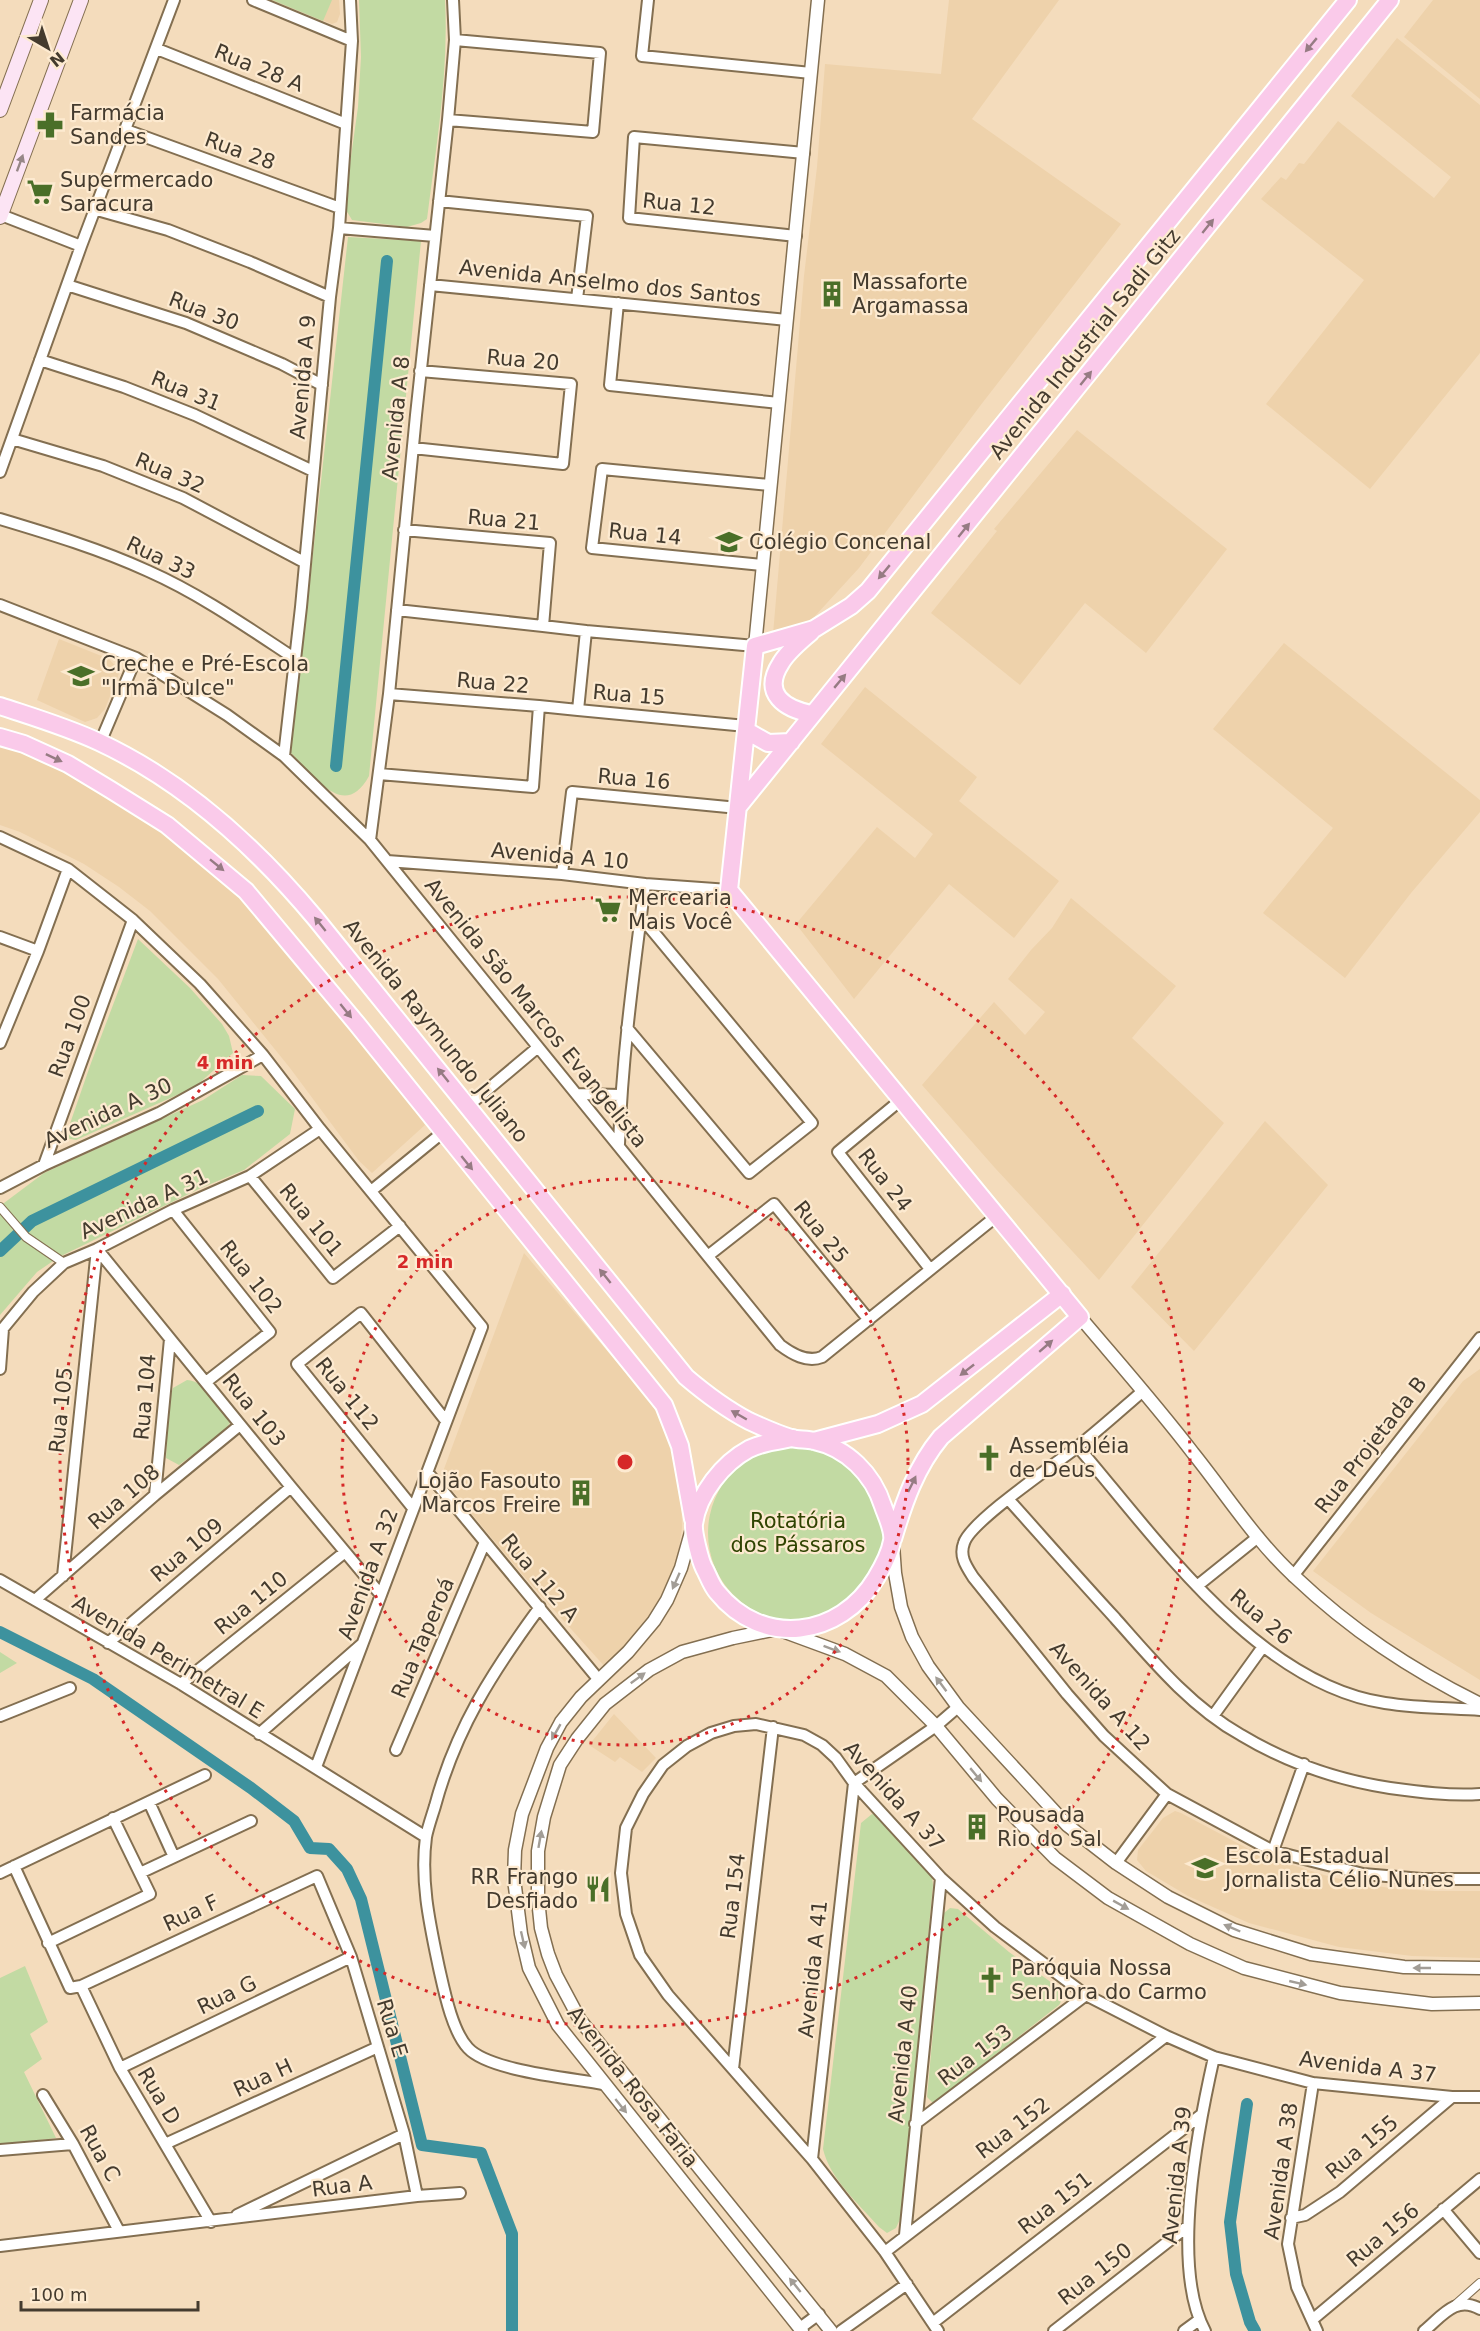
<svg xmlns="http://www.w3.org/2000/svg" width="1480" height="2331" viewBox="0 0 1480 2331" font-family="'DejaVu Sans',sans-serif">
<style>
.built{fill:#eed2ab}
.green{fill:#c2daa3}
.lines{fill:none;stroke-linecap:round;stroke-linejoin:round}
.canal{stroke:#3d929e;stroke-width:12}
.pedestrian-casing{stroke:#836f51;stroke-width:10}
.minor-casing{stroke:#836f51;stroke-width:14}
.tertiary-casing{stroke:#836f51;stroke-width:15}
.secondary-casing{stroke:#836f51;stroke-width:16}
.primary-casing{stroke:#fff;stroke-width:20}
.pedestrian{stroke:#fff;stroke-width:8}
.minor{stroke:#fff;stroke-width:10}
.tertiary{stroke:#fff;stroke-width:12}
.secondary{stroke:#fce4f4;stroke-width:14}
.primary{stroke:#facaea;stroke-width:16}
.oneway{fill:#967b83}
.oneway2{fill:#978787}
.oneway3{fill:#a29d96}
.ring{fill:none;stroke:#d62828;stroke-width:3;stroke-dasharray:3 6}
.labels{text-anchor:middle;dominant-baseline:central;stroke-width:4.5;stroke-linejoin:round;paint-order:stroke}
.street-label{font-size:21px;fill:#443b2e;stroke:#fdead0}
.poi-label{font-size:21px;fill:#443b2e;stroke:#fdead0;text-anchor:start}
.park-label{font-size:21px;fill:#304402;stroke:#fdead0}
.centre{fill:#d62828;stroke:#fdead0;stroke-width:3}
.ring-label{font-size:18px;text-anchor:middle;font-weight:bold;fill:#d62828;stroke:#fdead0;stroke-width:4.5;stroke-linejoin:round;paint-order:stroke}
</style>
<rect width="100%" height="100%" fill="#f4dcbc"/>
<path class="built" d="M271 0H339L340 14 337 22 332 24Z
M949 0H1059L972 119 1121 224 980 406 859 568 805 627 773 634 804 276 817 167 825 64 941 74Z
M1433 0H1480V99L1404 37Z
M1397 38 1480 105V353L1370 489 1266 404 1364 280 1261 199 1281 177 1286 180 1299 163 1304 164 1338 121 1434 198 1451 177 1351 96Z
M1077 430 1227 549 1146 653 1085 603 1020 685 931 613 997 531 994 529Z
M59 639 109 659 120 671 105 709 97 718 85 722 37 700Z
M1284 643 1480 800V812L1411 893 1345 978 1263 913 1333 828 1213 729Z
M865 687 977 777 959 801 1059 881 1014 938 949 884 854 999 796 924 877 827 915 858 933 834 821 744Z
M0 742 35 755 92 787 177 839 242 895 395 1078 425 1125 372 1173 359 1161 290 1068 218 979 150 911 119 887 84 864 20 832 0 825Z
M1071 898 1176 986 1132 1038 1224 1123 1099 1280 995 1168 922 1085 994 1002 1025 1035 1045 1012 1008 979 1031 950 1052 928Z
M1265 1121 1328 1185 1194 1351 1131 1287Z
M524 1253 648 1399 664 1424 675 1451 681 1485 682 1528 677 1562 671 1582 652 1619 606 1668 520 1572 441 1477Z
M1480 1369V1680L1371 1613 1313 1571 1463 1381Z
M614 1714 656 1758 642 1772 620 1757 615 1762 589 1745Z
M1175 1811 1181 1813 1258 1854 1324 1875 1356 1883 1397 1889 1435 1891H1480V1958L1412 1956 1339 1947 1249 1923 1188 1896 1146 1871 1137 1860 1138 1850 1163 1818Z"/>
<path class="green" d="M272 0H332L323 21Z
M359 0H445C449 71 436 148 427 219L421 223 407 227 352 220 346 210 347 185 358 107 361 57Z
M348 237 421 241 369 776C344 822 314 775 291 753Z
M138 939 190 988 222 1024 229 1036 233 1053 195 1087 76 1140 65 1138 91 1063Z
M242 1075 261 1076 295 1109 290 1134 244 1170 201 1188 59 1257 37 1272 0 1315V1206L44 1173 203 1100Z
M187 1380C208 1382 222 1405 230 1423L221 1434 179 1465 166 1458 169 1400 173 1388Z
M708 1533a88 88 0 1 1 176 0a88 88 0 1 1-176 0Z
M0 1652 17 1663 0 1673Z
M872 1814 880 1816 886 1822 932 1877 933 1885 901 2217 896 2228 887 2233 879 2227C858 2203 830 2179 823 2149L861 1823Z
M950 1908 958 1909 1009 1952 1059 1988 1064 1996 1059 2005 935 2102H932L927 2097 944 1913Z
M25 1966 48 2022 30 2034 42 2059 24 2072 56 2138 0 2145V1978Z"/>
<g class="lines">
<path class="canal" d="M336 766 387 261
M0 1251 32 1221 258 1111
M0 1632 93 1679 251 1788 294 1821 310 1848 329 1849 347 1869 361 1899 422 2145 481 2153 512 2234V2331
M1247 2104 1230 2222 1236 2274 1250 2322 1255 2331"/>
<g class="pedestrian-casing">
<path id="pedestrian" d="M0 1207 26 1237 64 1263
M1454 2306 1480 2283"/>
</g>
<g class="minor-casing">
<path id="minor" d="M253 0 352 41
M648 0 642 56 811 73
M157 49 346 124
M448 120 593 132 600 53 455 40
M126 130 340 208
M439 201 587 216 577 299
M97 210 168 230 250 262 330 297
M1 215 81 246
M339 228 435 236
M796 236 629 218 634 137 804 153
M67 285 186 323 282 364 322 385
M430 285 787 320
M618 303 610 385 779 403
M40 360 124 387 195 415 313 471
M12 439 103 466 183 498 304 562
M413 448 563 464 571 384 420 371
M0 472 81 246 174 0
M0 519C50 534 100 549 148 571 200 594 247 627 294 658
M762 565 592 548 602 469 770 485
M0 605 136 658 227 715 284 756 370 840 387 861 780 1345C792 1354 807 1363 822 1357L998 1215
M397 610 543 626 550 543 404 530
M543 626 586 631
M539 706 578 710
M746 726 578 710 586 631 755 646
M100 743 136 658
M284 756 301 607 330 297 339 228 352 41 350 0
M379 774 533 787 539 706 389 694
M0 837 68 869 133 920 200 984 263 1055 320 1129 482 1327 316 1767
M370 840 389 694 416 415 448 120 455 40 453 0
M387 861 562 874 645 884 729 890
M562 874 572 792 738 808
M0 937 38 951
M627 1028 749 1173 812 1123 641 917
M0 1043 38 951 68 869
M578 1094 620 1095
M902 1099 838 1152 930 1269
M468 1106 537 1048
M619 1144C622 1057 634 970 645 884
M44 1165 133 920
M250 1176 333 1278 400 1226
M0 1188 44 1165 159 1113 263 1055
M371 1191 442 1133
M173 1210 270 1332 206 1382
M97 1249 291 1487 381 1595
M709 1255 774 1204 869 1320
M0 1332 33 1292 64 1263 97 1249 173 1210 250 1176 320 1129
M0 1369 3 1329
M1143 1391C1121 1410 1099 1430 1076 1448 1054 1465 970 1522 964 1543 959 1556 966 1566 973 1577L1067 1694 1104 1736 1167 1794 1273 1851 1363 1874 1422 1879H1480
M1078 1447C1157 1539 1257 1684 1385 1703 1416 1708 1449 1708 1480 1710
M428 1473 599 1680
M155 1495 170 1339
M1009 1500C1044 1539 1079 1579 1115 1618 1152 1660 1191 1707 1241 1735 1286 1762 1338 1780 1390 1788 1419 1792 1450 1796 1480 1794
M413 1508 297 1364 361 1313 446 1421
M63 1576 97 1249
M1293 1576 1480 1338
M0 1580 181 1684 426 1837
M1197 1586 1258 1537
M35 1600 155 1495 240 1425
M540 1607C493 1671 456 1728 435 1806 432 1816 428 1827 426 1837 420 1881 430 1925 439 1968 444 1990 452 2031 468 2048 489 2071 571 2078 603 2084
M108 1643 291 1487
M181 1684 345 1552
M0 1716 70 1688
M1213 1716 1262 1648
M259 1734 362 1644
M396 1750 485 1542
M149 1802 174 1857
M1273 1851 1304 1764
M1116 1863 1167 1794
M14 1866 70 1988 81 1986 317 1876 351 1957 404 2134 417 2196
M0 1873 205 1775
M140 1873 251 1821
M48 1943 150 1894 113 1818
M81 1986 120 2068 211 2222
M120 2068 351 1957
M733 2069 773 1727
M1313 2083 1288 2244 1297 2287 1317 2331
M43 2095 73 2144 119 2231
M915 2124 1086 1995
M165 2144 378 2047
M0 2150 73 2144
M812 2159 854 1783 936 1726 958 1707
M1443 2209 1480 2253
M237 2215 404 2134
M1291 2218 1305 2215 1340 2192 1452 2097
M905 2235 941 1878
M0 2246 417 2196 460 2193
M885 2252 1166 2036
M1312 2320 1480 2179
M934 2322 1201 2115
M800 2328 819 2314
M841 2331 907 2284
M938 2331 885 2252 812 2159 668 1995 640 1955 626 1914 621 1873 626 1828 643 1794 663 1765 687 1746 711 1733 734 1726 756 1724 804 1735 822 1745 836 1758 854 1783 941 1878 995 1927 1086 1995 1166 2036 1214 2057 1313 2083 1452 2097H1480
M1054 2331 1188 2226
M1184 2331 1199 2320
M1205 2331C1170 2266 1198 2128 1214 2057
M1424 2331C1442 2316 1456 2295 1480 2309"/>
</g>
<g class="tertiary-casing">
<path id="tertiary" d="M755 646 818 0
M1080 1317C1118 1362 1157 1406 1193 1453 1226 1494 1255 1540 1294 1576 1351 1630 1410 1669 1480 1704
M692 1529 681 1568 667 1600 654 1621 628 1652 581 1697 561 1722 547 1748 522 1814 515 1850 514 1879 521 1934 529 1968 558 2025 802 2331
M893 1545 895 1573 901 1607 912 1637 928 1666 958 1707 1067 1825 1116 1863 1168 1897 1234 1930 1311 1954 1404 1967 1480 1968
M831 2331 580 2020 556 1975 548 1954 541 1928 538 1899V1851L544 1817 560 1765 577 1739 605 1704 649 1670 682 1652 733 1638 777 1629 845 1654 886 1676 936 1726 997 1799 1055 1858 1108 1898 1190 1944 1244 1968 1340 1993 1432 2004 1480 2003"/>
</g>
<g class="secondary-casing">
<path id="secondary" d="M0 110 41 0
M0 217 81 0"/>
</g>
<g class="primary-casing">
<path id="primary" d="M811 632C801 641 788 651 781 663 761 694 785 709 812 714
M0 706C33 717 67 727 99 742 185 782 256 847 316 919L686 1377C706 1394 726 1409 749 1421 762 1427 778 1434 791 1438 799 1440 807 1439 814 1441 847 1448 873 1474 883 1506 886 1515 894 1531 892 1541 890 1553 882 1568 876 1578 840 1638 762 1648 717 1592 711 1585 708 1575 704 1568 700 1560 693 1532 694 1524 698 1494 723 1463 749 1449 763 1442 777 1441 793 1438
M747 731 768 743 791 742
M0 737 24 744 68 764 111 790 167 825 246 891 357 1024 664 1405 680 1446 693 1519
M738 807 1390 0
M814 1441 878 1424 922 1404 1062 1294
M893 1539C904 1502 916 1467 941 1437L1080 1317 729 890 755 646 814 629 851 606 868 591 1348 0"/>
</g>
<use href="#pedestrian" class="pedestrian"/>
<use href="#minor" class="minor"/>
<use href="#tertiary" class="tertiary"/>
<use href="#secondary" class="secondary"/>
<use href="#primary" class="primary"/>
</g>
<defs><path id="oneway-solid" d="M-6-.8H1V-3.2L6.5 0L1 3.2V.8H-6Z" transform="scale(1.5)"/></defs>
<g class="oneway">
<use href="#oneway-solid" transform="translate(1311 45) rotate(130)"/>
<use href="#oneway-solid" transform="translate(1208 226) rotate(-51)"/>
<use href="#oneway-solid" transform="translate(1086 378) rotate(-51)"/>
<use href="#oneway-solid" transform="translate(964 530) rotate(-51)"/>
<use href="#oneway-solid" transform="translate(884 572) rotate(130)"/>
<use href="#oneway-solid" transform="translate(840 681) rotate(-50)"/>
<use href="#oneway-solid" transform="translate(54 758) rotate(25)"/>
<use href="#oneway-solid" transform="translate(217 865) rotate(39)"/>
<use href="#oneway-solid" transform="translate(320 924) rotate(-129)"/>
<use href="#oneway-solid" transform="translate(346 1011) rotate(51)"/>
<use href="#oneway-solid" transform="translate(443 1075) rotate(-129)"/>
<use href="#oneway-solid" transform="translate(467 1163) rotate(51)"/>
<use href="#oneway-solid" transform="translate(605 1276) rotate(-129)"/>
<use href="#oneway-solid" transform="translate(1046 1346) rotate(-41)"/>
<use href="#oneway-solid" transform="translate(967 1370) rotate(142)"/>
<use href="#oneway-solid" transform="translate(739 1415) rotate(-150)"/>
<use href="#oneway-solid" transform="translate(912 1484) rotate(-64)"/>
</g>
<use class="oneway2" href="#oneway-solid" transform="translate(20 163) rotate(-70)"/>
<g class="oneway3">
<use href="#oneway-solid" transform="translate(676 1581) rotate(114)"/>
<use href="#oneway-solid" transform="translate(832 1649) rotate(20)"/>
<use href="#oneway-solid" transform="translate(638 1678) rotate(-36)"/>
<use href="#oneway-solid" transform="translate(941 1684) rotate(-127)"/>
<use href="#oneway-solid" transform="translate(556 1732) rotate(120)"/>
<use href="#oneway-solid" transform="translate(976 1775) rotate(50)"/>
<use href="#oneway-solid" transform="translate(540 1839) rotate(-80)"/>
<use href="#oneway-solid" transform="translate(1121 1905) rotate(29)"/>
<use href="#oneway-solid" transform="translate(1232 1928) rotate(-157)"/>
<use href="#oneway-solid" transform="translate(523 1940) rotate(77)"/>
<use href="#oneway-solid" transform="translate(1422 1968) rotate(-180)"/>
<use href="#oneway-solid" transform="translate(1298 1983) rotate(13)"/>
<use href="#oneway-solid" transform="translate(621 2106) rotate(51)"/>
<use href="#oneway-solid" transform="translate(795 2285) rotate(-129)"/>
</g>
<g class="ring">
<circle cx="625" cy="1462" r="283"/>
<circle cx="625" cy="1462" r="565"/>
</g>
<defs>
<g id="pharmacy-bare" transform="scale(2.07)"><path d="M-2-6h4v4h4v4h-4v4h-4v-4h-4v-4h4Z" fill="#4a6f28" stroke="#fdead0" stroke-width="2.5" paint-order="stroke"/></g>
<g id="supermarket-bare" transform="scale(2.07)"><path d="M-6-5.5h2.5l.6 2H6L4.5 2H-2.5L-4.4-4H-6ZM-1.5 3.2a1.3 1.3 0 1 0 .1 0ZM3 3.2a1.3 1.3 0 1 0 .1 0Z" fill="#4a6f28" stroke="#fdead0" stroke-width="2.5" paint-order="stroke"/></g>
<g id="building-bare" transform="scale(2.07)"><path d="M-4-6H4V6H1V3H-1V6H-4ZM-2.5-4.3h1.7v1.8h-1.7ZM.8-4.3h1.7v1.8H.8ZM-2.5-1h1.7V.8h-1.7ZM.8-1h1.7V.8H.8Z" fill="#4a6f28" stroke="#fdead0" stroke-width="2.5" paint-order="stroke"/></g>
<g id="school-bare" transform="scale(2.07)"><path d="M0-5L7-2L0 1L-7-2ZM-4 1L0 2.5L4 1V4Q0 6-4 4Z" fill="#4a6f28" stroke="#fdead0" stroke-width="2.5" paint-order="stroke"/></g>
<g id="church-bare" transform="scale(2.07)"><path d="M-1.2-6h2.4v3.5h3.3v2.4h-3.3V6h-2.4V-.1h-3.3v-2.4h3.3Z" fill="#4a6f28" stroke="#fdead0" stroke-width="2.5" paint-order="stroke"/></g>
<g id="restaurant-bare" transform="scale(2.07)"><path d="M-5-6h1v4h1v-4h1v4h1v-4h1v5L-1.5 .5V6h-2V.5L-5-1ZM5-6V6H3V1.5H1.5Q1.5-4 5-6Z" fill="#4a6f28" stroke="#fdead0" stroke-width="2.5" paint-order="stroke"/></g>
</defs>
<g fill-rule="evenodd">
<use href="#pharmacy-bare" x="50" y="125"/>
<use href="#supermarket-bare" x="40" y="192"/>
<use href="#building-bare" x="832" y="294"/>
<use href="#school-bare" x="729" y="542"/>
<use href="#school-bare" x="81" y="676"/>
<use href="#supermarket-bare" x="608" y="910"/>
<use href="#church-bare" x="989" y="1458"/>
<use href="#building-bare" x="581" y="1493"/>
<use href="#building-bare" x="977" y="1827"/>
<use href="#school-bare" x="1205" y="1868"/>
<use href="#restaurant-bare" x="598" y="1889"/>
<use href="#church-bare" x="991" y="1980"/>
</g>
<g class="labels">
<g class="street-label">
<text transform="translate(259 68) rotate(22)">Rua 28 A</text>
<text transform="translate(240 151) rotate(20)">Rua 28</text>
<text transform="translate(679 204) rotate(6)">Rua 12</text>
<text transform="translate(610 283) rotate(6)">Avenida Anselmo dos Santos</text>
<text transform="translate(204 311) rotate(21)">Rua 30</text>
<text transform="translate(1085 344) rotate(-51)">Avenida Industrial Sadi Gitz</text>
<text transform="translate(523 360) rotate(5)">Rua 20</text>
<text transform="translate(303 377) rotate(-85)">Avenida A 9</text>
<text transform="translate(186 391) rotate(22)">Rua 31</text>
<text transform="translate(396 418) rotate(-84)">Avenida A 8</text>
<text transform="translate(170 473) rotate(23)">Rua 32</text>
<text transform="translate(504 520) rotate(5)">Rua 21</text>
<text transform="translate(645 534) rotate(6)">Rua 14</text>
<text transform="translate(161 558) rotate(25)">Rua 33</text>
<text transform="translate(493 683) rotate(5)">Rua 22</text>
<text transform="translate(629 695) rotate(5)">Rua 15</text>
<text transform="translate(634 779) rotate(5)">Rua 16</text>
<text transform="translate(560 856) rotate(5)">Avenida A 10</text>
<text transform="translate(536 1013) rotate(51)">Avenida São Marcos Evangelista</text>
<text transform="translate(436 1031) rotate(51)">Avenida Raymundo Juliano</text>
<text transform="translate(70 1036) rotate(-70)">Rua 100</text>
<text transform="translate(108 1113) rotate(-25)">Avenida A 30</text>
<text transform="translate(885 1180) rotate(52)">Rua 24</text>
<text transform="translate(144 1204) rotate(-25)">Avenida A 31</text>
<text transform="translate(311 1220) rotate(51)">Rua 101</text>
<text transform="translate(821 1232) rotate(51)">Rua 25</text>
<text transform="translate(251 1277) rotate(52)">Rua 102</text>
<text transform="translate(347 1394) rotate(51)">Rua 112</text>
<text transform="translate(145 1397) rotate(-85)">Rua 104</text>
<text transform="translate(61 1410) rotate(-84)">Rua 105</text>
<text transform="translate(254 1410) rotate(51)">Rua 103</text>
<text transform="translate(1371 1445) rotate(-52)">Rua Projetada B</text>
<text transform="translate(124 1497) rotate(-41)">Rua 108</text>
<text transform="translate(187 1550) rotate(-40)">Rua 109</text>
<text transform="translate(368 1574) rotate(-70)">Avenida A 32</text>
<text transform="translate(540 1578) rotate(50)">Rua 112 A</text>
<text transform="translate(251 1603) rotate(-39)">Rua 110</text>
<text transform="translate(1261 1617) rotate(40)">Rua 26</text>
<text transform="translate(423 1638) rotate(-67)">Rua Taperoá</text>
<text transform="translate(168 1657) rotate(31)">Avenida Perimetral E</text>
<text transform="translate(1100 1696) rotate(48)">Avenida A 12</text>
<text transform="translate(894 1796) rotate(48)">Avenida A 37</text>
<text transform="translate(733 1896) rotate(-83)">Rua 154</text>
<text transform="translate(191 1913) rotate(-25)">Rua F</text>
<text transform="translate(813 1969) rotate(-84)">Avenida A 41</text>
<text transform="translate(227 1995) rotate(-26)">Rua G</text>
<text transform="translate(392 2028) rotate(73)">Rua E</text>
<text transform="translate(903 2054) rotate(-84)">Avenida A 40</text>
<text transform="translate(975 2055) rotate(-37)">Rua 153</text>
<text transform="translate(1368 2067) rotate(7)">Avenida A 37</text>
<text transform="translate(263 2078) rotate(-25)">Rua H</text>
<text transform="translate(633 2087) rotate(52)">Avenida Rosa Faria</text>
<text transform="translate(159 2096) rotate(59)">Rua D</text>
<text transform="translate(1013 2128) rotate(-37)">Rua 152</text>
<text transform="translate(1362 2147) rotate(-40)">Rua 155</text>
<text transform="translate(100 2153) rotate(61)">Rua C</text>
<text transform="translate(1281 2171) rotate(-82)">Avenida A 38</text>
<text transform="translate(1177 2175) rotate(-84)">Avenida A 39</text>
<text transform="translate(342 2186) rotate(-7)">Rua A</text>
<text transform="translate(1055 2203) rotate(-38)">Rua 151</text>
<text transform="translate(1383 2235) rotate(-40)">Rua 156</text>
<text transform="translate(1095 2274) rotate(-38)">Rua 150</text>
</g>
<g class="poi-label">
<text x="70" y="113">Farmácia<tspan x="70" dy="24">Sandes</tspan></text>
<text x="60" y="180">Supermercado<tspan x="60" dy="24">Saracura</tspan></text>
<text x="852" y="282">Massaforte<tspan x="852" dy="24">Argamassa</tspan></text>
<text x="749" y="542">Colégio Concenal</text>
<text x="101" y="664">Creche e Pré-Escola<tspan x="101" dy="24">"Irmã Dulce"</tspan></text>
<text x="628" y="898">Mercearia<tspan x="628" dy="24">Mais Você</tspan></text>
<text x="1009" y="1446">Assembléia<tspan x="1009" dy="24">de Deus</tspan></text>
<text x="561" y="1481" text-anchor="end">Lojão Fasouto<tspan x="561" dy="24">Marcos Freire</tspan></text>
<text x="997" y="1815">Pousada<tspan x="997" dy="24">Rio do Sal</tspan></text>
<text x="1225" y="1856">Escola Estadual<tspan x="1225" dy="24">Jornalista Célio Nunes</tspan></text>
<text x="578" y="1877" text-anchor="end">RR Frango<tspan x="578" dy="24">Desfiado</tspan></text>
<text x="1011" y="1968">Paróquia Nossa<tspan x="1011" dy="24">Senhora do Carmo</tspan></text>
</g>
<g class="park-label">
<text x="798" y="1521">Rotatória<tspan x="798" dy="24">dos Pássaros</tspan></text>
</g>
</g>
<circle cx="625" cy="1462" r="9" class="centre"/>
<g class="ring-label">
<text x="225" y="1069">4 min</text>
<text x="425" y="1268">2 min</text>
</g>
<g transform="translate(48 48) rotate(141)" stroke="#fdead0" stroke-width="4.5" paint-order="stroke">
<path d="M0-4.5L10 22L0 15L-10 22Z" fill="#443b2e"/>
<text y="-9" font-size="16" font-weight="bold" text-anchor="middle" fill="#443b2e">N</text>
</g>
<path d="M21 2301v9h177v-9" fill="none" stroke="#443b2e" stroke-width="3"/>
<text x="30" y="2301" font-size="18" fill="#443b2e" stroke="#fdead0" stroke-width="4.5" paint-order="stroke">100 m</text>
</svg>
